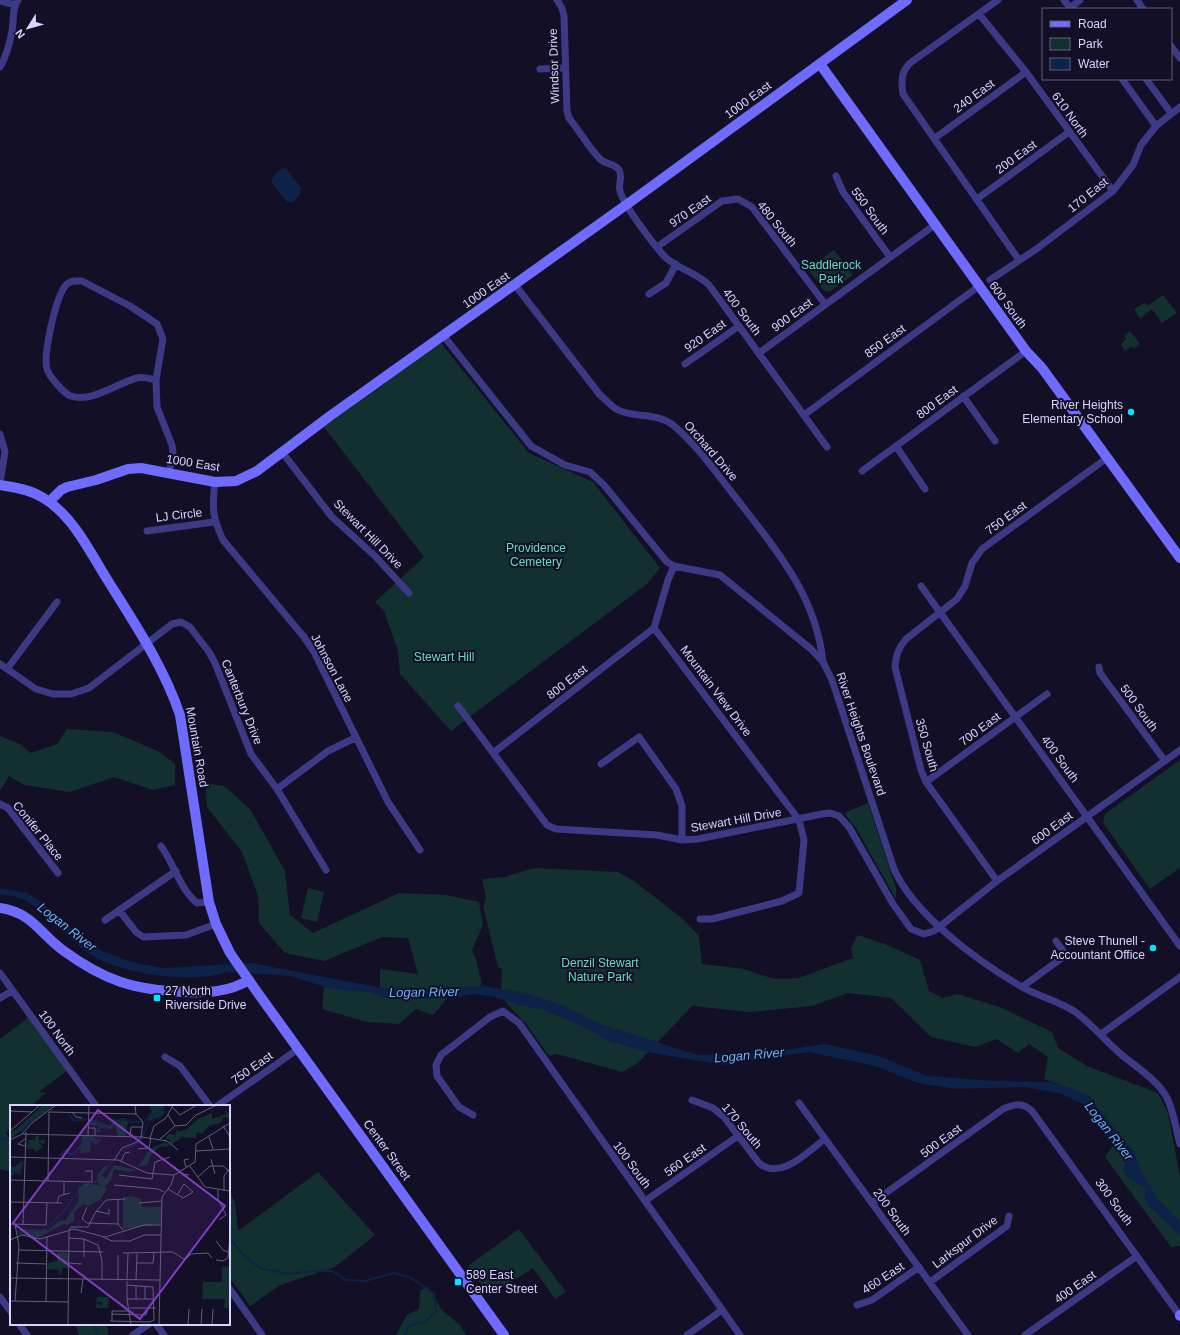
<svg xmlns="http://www.w3.org/2000/svg" width="1180" height="1335" viewBox="0 0 1180 1335" font-family="Arial,sans-serif">
<style>
.green{fill:#12302f}
.water{fill:#0c2248}
.lines{fill:none;stroke-linecap:round;stroke-linejoin:round}
.stream{stroke:#0c2248;stroke-width:2}
.street{stroke:#3d3a85;stroke-width:7}
.secondary{stroke:#6f6bff;stroke-width:10}
.poi-dot{fill:#00e5ff;stroke:#130f26;stroke-width:1.5}
.labels{text-anchor:middle;dominant-baseline:central;stroke-width:4;stroke-linejoin:round;paint-order:stroke}
.street-label{font-size:12px;fill:#d9d4ff;stroke:#130f26}
.park-label{font-size:12px;fill:#5fe0c0;stroke:#130f26}
.poi-label{font-size:12px;fill:#d9d4ff;stroke:#130f26;text-anchor:end}
.water-label{font-size:13px;font-style:italic;fill:#62b6ff;stroke:#130f26}
.inset-river{fill:none;stroke:#0c2248;stroke-width:2}
.inset-road{fill:none;stroke:#625e7d;stroke-width:1}
.view{fill:#843dc5;fill-opacity:0.15;stroke:#843dc5;stroke-width:2}
.inset-edge{fill:none;stroke:#d9d4ff;stroke-width:2}
</style>
<rect width="100%" height="100%" fill="#130f26"/>
<path class="green" d="M834 250 853 275 829 292 824 291 808 269Z
M1163 295 1177 313 1162 323 1152 309 1140 319 1134 309 1144 303 1149 305Z
M1130 331 1140 344 1134 349 1132 346 1125 351 1121 344 1126 339 1124 336Z
M441 343 529 453 593 482 660 568 647 584 451 731 400 674 398 651 384 611 375 602 424 557 324 427Z
M67 729 113 732 160 752 175 764V785L153 790 114 777 70 792 24 785 9 776 0 791V736L20 744 31 753 57 744Z
M1180 760V868L1150 889 1103 823 1105 814Z
M205 783 224 786 250 809 285 871 290 915 313 933 399 893 446 895 479 902 483 925 472 950 476 960 482 984 474 991H453L433 1015 416 1009 399 1024 367 1022 322 1009 324 987 380 990V969L418 974 408 938 382 937 324 961 285 953 259 923 258 896 242 852 207 807Z
M868 803 896 888V899L856 828 844 813Z
M534 868 618 872 634 881 683 919 699 936 702 964 744 969 774 979 799 978 853 958 851 948 858 935 885 944 920 960 929 991 943 998 957 994 1000 1007 1052 1032 1058 1048 1089 1067 1158 1093 1168 1113 1180 1177V1246L1171 1247 1105 1157 1119 1137 1090 1097 1044 1079 1048 1057 1029 1044 1018 1053 997 1039 975 1047 931 1037 891 998 848 993 812 1006 750 1012 692 1006 638 1063 622 1072 557 1054 549 1056 527 1025 507 1004 501 994 502 969 498 967 483 906 486 898 482 879 504 877Z
M308 888 324 892 317 922 301 918Z
M30 1016 68 1070 39 1092 46 1093 31 1106H11V1127L6 1133 11 1143V1172L0 1169V1039Z
M318 1172 375 1235 335 1267 280 1285 250 1306 229 1277V1191L235 1202 238 1231Z
M519 1229 566 1292 555 1299 533 1268 489 1296 468 1266Z
M428 1286 441 1309 460 1325 466 1335H396L407 1315 419 1309 420 1291Z
M75 1324H107L108 1335H79Z"/>
<path class="water" d="M286 168 301 188 300 195 293 202H287L271 182C274 174 278 170 286 168Z
M0 888 27 893 40 901 72 930 95 948 131 962 164 968 251 963 393 990 484 986 525 993 564 1006 600 1024 688 1052 701 1055 791 1049 824 1044 876 1055 928 1076 996 1081 1047 1082 1072 1088 1090 1098 1135 1153 1141 1171 1157 1198 1180 1222V1236L1145 1202V1188L1128 1178 1123 1171 1125 1164 1120 1152 1083 1104 1059 1093 1024 1087 956 1089 918 1083 875 1066 809 1052 722 1065 648 1052 609 1041 586 1028 545 1010 519 1005 495 997 473 994 452 998 390 999 369 992 332 989 290 976 227 972C190 985 115 974 84 950 58 930 37 894 0 895Z"/>
<g class="lines">
<path class="stream" d="M0 1139 11 1140
M229 1237 243 1255 260 1268 289 1274 313 1271H332L346 1280 365 1281 394 1273 409 1277 434 1293 436 1311 425 1322 409 1326 405 1335
M94 1324 98 1335"/>
<path class="street" d="M557 0 562 8 564 16 567 111 569 118C580 132 589 148 601 160 607 165 615 163 619 170 623 176 618 184 620 191 624 206 654 245 665 257 678 269 697 273 709 285L827 447
M998 0 910 63C901 72 901 81 903 94L1019 260
M1064 0 1071 9
M1137 0 1143 9
M0 1 15 5
M1070 8 1080 0
M979 14 1026 72 1113 191
M1171 46 1180 58
M0 67C6 57 10 42 12 31 14 20 12 8 18 0
M540 69 565 68
M1122 79 1156 126
M1146 79 1171 113
M935 138 1026 72
M836 176 843 192 890 257
M977 199 1069 132
M657 247 722 201 738 199 752 207 825 304
M990 280 1035 250 1113 191 1133 165 1141 145 1156 126 1180 107
M515 285 600 395C605 399 610 405 616 409 634 419 657 412 673 425 698 446 717 474 737 499 776 550 816 595 823 662
M649 294 666 283 676 264
M443 335 531 446 565 465 590 472 604 485 667 562 674 566 720 575 811 649 823 662 832 680 894 869C914 915 979 962 1022 987 1038 996 1058 1001 1074 1011 1092 1024 1106 1042 1123 1056 1138 1068 1160 1082 1168 1100 1174 1113 1176 1130 1180 1144
M759 353 936 224
M685 364 739 326
M156 380C150 379 143 376 137 378 117 383 92 403 71 396 64 394 49 376 47 369 43 354 56 294 67 284 72 280 76 281 82 281L130 306 157 324 163 339 156 380 157 407 172 445 173 453 169 473
M963 396 995 441
M804 415 979 286
M0 434 5 452 0 483
M896 446 925 489
M282 452 332 517 375 556 409 593
M862 471 1026 351
M215 482C212 507 212 516 223 540L304 637 314 652 388 802 420 850
M147 531 214 522
M674 566 668 580 654 628 799 820 804 840 799 893 782 901 712 919H700
M921 586 1180 946
M0 664 36 689 53 694H71L89 688 172 624 181 622 190 627 209 652 215 663 251 754 277 789 326 870
M1099 667 1100 673 1165 761
M7 669 57 602
M458 706 547 825 556 829 657 835 682 840 698 839 822 814 830 813 839 816 849 827 893 904 911 929 924 934 934 931 997 881 1180 750
M493 753 654 628
M601 764 639 737 676 789 682 806V840
M926 782 1047 694
M277 789 328 751 355 738
M0 804 8 808 58 873
M161 846C174 864 180 889 197 903L209 902
M997 881 926 782 921 770 895 667C896 656 898 648 906 639L957 599 965 586 972 563 982 549 1107 458
M119 910 136 932 143 937 186 935 216 924
M105 920 176 871
M0 973 96 1106
M1022 987 1066 955 1056 941
M0 998 12 991
M1101 1034 1180 977
M165 1057 180 1066 210 1106
M692 1100 713 1108 724 1117 759 1163C781 1181 807 1152 825 1139
M799 1103 968 1335
M217 1106 298 1049
M473 1115 459 1107 437 1076 436 1065 441 1055 490 1017 503 1011 519 1023 740 1335
M645 1201 738 1136
M872 1203 1003 1109C1015 1104 1022 1102 1032 1111L1180 1316
M930 1282 1007 1226 1009 1216
M229 1288 262 1335
M0 1297 11 1312
M857 1305 872 1300 919 1267
M19 1324 27 1335
M156 1324 164 1335
M133 1335 149 1324
M687 1335 722 1310
M1025 1335 1137 1256"/>
<path class="secondary" d="M820 64 1026 351 1042 368 1180 558
M0 485C18 488 33 490 48 501 74 519 89 550 105 576 133 621 163 665 180 715L209 902 216 924 230 953 255 989 504 1335
M49 502 61 490 67 487 96 480 128 469 141 468 215 482 236 481 257 471 330 416 633 200 907 0
M0 908C33 913 39 933 64 951 105 981 134 990 185 992 208 993 229 992 249 980
M1180 1315V1316"/>
</g>
<g class="poi-dot">
<circle cx="1131" cy="412" r="4"/>
<circle cx="1153" cy="948" r="4"/>
<rect x="153" y="994" width="8" height="8" rx="2"/>
<rect x="454" y="1278" width="8" height="8" rx="2"/>
</g>
<g class="labels">
<g class="street-label">
<text transform="translate(554 66) rotate(-92)">Windsor Drive</text>
<text transform="translate(974 96) rotate(-36)">240 East</text>
<text transform="translate(748 100) rotate(-36)">1000 East</text>
<text transform="translate(1070 115) rotate(54)">610 North</text>
<text transform="translate(1016 157) rotate(-36)">200 East</text>
<text transform="translate(1088 195) rotate(-39)">170 East</text>
<text transform="translate(690 211) rotate(-35)">970 East</text>
<text transform="translate(870 211) rotate(54)">550 South</text>
<text transform="translate(777 224) rotate(51)">480 South</text>
<text transform="translate(486 290) rotate(-35)">1000 East</text>
<text transform="translate(1008 305) rotate(54)">600 South</text>
<text transform="translate(742 312) rotate(53)">400 South</text>
<text transform="translate(792 315) rotate(-36)">900 East</text>
<text transform="translate(705 336) rotate(-35)">920 East</text>
<text transform="translate(885 341) rotate(-36)">850 East</text>
<text transform="translate(937 402) rotate(-36)">800 East</text>
<text transform="translate(711 451) rotate(49)">Orchard Drive</text>
<text transform="translate(193 463) rotate(9)">1000 East</text>
<text transform="translate(179 515) rotate(-7)">LJ Circle</text>
<text transform="translate(1006 518) rotate(-36)">750 East</text>
<text transform="translate(368 534) rotate(45)">Stewart Hill Drive</text>
<text transform="translate(332 668) rotate(62)">Johnson Lane</text>
<text transform="translate(567 682) rotate(-38)">800 East</text>
<text transform="translate(716 691) rotate(53)">Mountain View Drive</text>
<text transform="translate(242 702) rotate(68)">Canterbury Drive</text>
<text transform="translate(1139 708) rotate(54)">500 South</text>
<text transform="translate(980 729) rotate(-36)">700 East</text>
<text transform="translate(861 734) rotate(71)">River Heights Boulevard</text>
<text transform="translate(927 745) rotate(74)">350 South</text>
<text transform="translate(197 747) rotate(80)">Mountain Road</text>
<text transform="translate(1060 759) rotate(54)">400 South</text>
<text transform="translate(736 820) rotate(-10)">Stewart Hill Drive</text>
<text transform="translate(1052 828) rotate(-36)">600 East</text>
<text transform="translate(38 831) rotate(51)">Conifer Place</text>
<text transform="translate(57 1033) rotate(54)">100 North</text>
<text transform="translate(252 1068) rotate(-35)">750 East</text>
<text transform="translate(742 1126) rotate(50)">170 South</text>
<text transform="translate(941 1141) rotate(-36)">500 East</text>
<text transform="translate(387 1150) rotate(54)">Center Street</text>
<text transform="translate(685 1160) rotate(-35)">560 East</text>
<text transform="translate(632 1165) rotate(54)">100 South</text>
<text transform="translate(1114 1202) rotate(54)">300 South</text>
<text transform="translate(892 1212) rotate(54)">200 South</text>
<text transform="translate(965 1242) rotate(-37)">Larkspur Drive</text>
<text transform="translate(883 1278) rotate(-33)">460 East</text>
<text transform="translate(1075 1287) rotate(-35)">400 East</text>
</g>
<g class="park-label">
<text x="831" y="265">Saddlerock<tspan x="831" dy="14">Park</tspan></text>
<text x="536" y="548">Providence<tspan x="536" dy="14">Cemetery</tspan></text>
<text x="444" y="657">Stewart Hill</text>
<text x="600" y="963">Denzil Stewart<tspan x="600" dy="14">Nature Park</tspan></text>
</g>
<g class="poi-label">
<text x="1123" y="405">River Heights<tspan x="1123" dy="14">Elementary School</tspan></text>
<text x="1145" y="941">Steve Thunell -<tspan x="1145" dy="14">Accountant Office</tspan></text>
<text x="165" y="991" text-anchor="start">27 North<tspan x="165" dy="14">Riverside Drive</tspan></text>
<text x="466" y="1275" text-anchor="start">589 East<tspan x="466" dy="14">Center Street</tspan></text>
</g>
<g class="water-label">
<text transform="translate(67 927) rotate(38)">Logan River</text>
<text transform="translate(424 992) rotate(-1)">Logan River</text>
<text transform="translate(749 1055) rotate(-5)">Logan River</text>
<text transform="translate(1109 1131) rotate(52)">Logan River</text>
</g>
</g>
<g transform="translate(10 1105)">
<rect width="220" height="220" fill="#130f26"/>
<path d="M33 0H45L0 34V27L7 24ZM139 0H153L154 3 149 6 153 5 155 7 151 12 139 16 138 12 142 7ZM215 5 220 9V13L213 12 212 17 199 21 192 29 187 27 186 33 172 32 161 40 159 37 161 35 155 33 159 29 166 30 167 22 168 27 177 24 188 14 202 8V14L216 9ZM79 13 99 21 104 17 102 13 106 15 114 13 118 16 116 31H108L105 20 100 24 94 22 90 23V27H86L90 21 79 20V17H82ZM26 30 29 31V36L35 34 34 39 28 37 33 42 26 47 24 44H17L16 38 19 40 18 35H24ZM72 31H81L90 36 86 40 81 36 80 47 70 48ZM155 37 161 41 149 42 141 50 137 60 128 62 140 44ZM13 55 10 70 5 68 0 72V61L5 62ZM96 60 98 61 92 71 96 73 104 60 126 65 120 67 104 64 101 75 94 82 97 84 90 95 78 101 73 99 64 107V116L57 120 54 119 27 133 8 129 7 126 12 124 39 125 49 116 56 115 69 95 68 84 75 78 92 81 87 77V70ZM122 91 131 94 132 102H151V119L113 124V92ZM47 147 58 148V163H52V168L49 169V165L37 164 38 158 47 156ZM220 161V203H214L215 194H192L193 177H212V162ZM87 192H99L98 203H86V198L92 201V197H86Z" fill="#12302f"/>
<path d="M154 5V8L152 10 139 17 133 34 130 38 111 47 86 77 64 93 56 105 34 126 0 128 35 124 56 103 61 94 84 77 111 46 129 37 138 16 150 10Z" fill="#0c2248"/>
<path class="inset-river" d="M58 8 64 16 77 14M81 15 100 24 112 14 121 17H132M134 16 155 3M11 27 21 16M49 51 56 44 59 49H64L75 35 86 37 91 33M0 66 10 68 13 57"/>
<path class="inset-road" d="M162 2 170 10 185 1M0 6 22 7M62 7 66 12 72 13M158 10 165 21M213 21 219 30 220 41M78 23H85V31M0 26 30 0M12 29 132 32 157 36 168 45M78 31 79 0M120 31 121 22H133M199 32 203 44M140 33 144 21 156 13 163 0M150 34 165 21 176 20 186 10 207 0M0 35 12 29 22 18 46 0M15 41 8 39 15 34M128 44 139 43 141 33M186 46 220 44M0 52 108 55 137 68 164 70 185 57 186 39 220 18M201 54 205 69M104 55 112 43 127 37 131 32 133 17 126 9 125 0M111 56 115 48 120 47M179 60 195 82 220 86M164 61 172 69 179 70M176 62 174 55 179 54M109 70 142 74 145 57 160 52M188 72 200 61H213L220 67M0 75 82 77V66H75M38 76 39 7 126 9M104 80 148 84 154 87M158 84 173 93 183 87 174 79 168 89M208 85V94L216 110 209 115M214 86V71L220 63M54 90V77M108 94V119M0 97 52 98M47 98 49 91 60 88M129 98 152 96M77 102 72 114 77 118 108 119 113 125M86 106 99 109V104M0 119 36 120 37 98M5 119 9 141 5 196M13 120 16 27M59 125 61 122H78L85 108 96 95 115 94M93 132 102 136H120L134 130H151M59 133 74 134 88 140 92 156V174M0 135 12 130 30 134 64 124 95 132 134 120H151M206 136 213 145 218 147M8 145 93 147M113 148 163 147 175 155 181 149 198 148 202 153M74 152V134M206 155 213 156 218 153 220 132M6 158 37 159M59 158 72 159M127 158H143L144 147M0 173 150 175M108 174V150M117 174 118 148M126 175 127 149M117 176V194L121 220M71 188 73 174M117 194H143M126 194V181M135 194V181M0 196 58 197M36 197 37 132M120 203H146M102 209 136 210 138 203M100 216 140 217 144 215 143 182 117 180M102 216V206H120M58 220 59 125M149 220 152 92 161 80 164 70M178 220 179 204M191 220 192 204M202 220 203 204"/>
<path class="view" d="M88 5 215 101 130 214 3 118Z"/>
<rect width="220" height="220" class="inset-edge"/>
</g>
<rect x="1042" y="8" width="130" height="72" fill="#130f26" stroke="#625e7d"/>
<rect x="1050" y="21" width="20" height="6" fill="#6f6bff" stroke="#625e7d"/>
<text x="1078" y="28" font-size="12" fill="#d9d4ff">Road</text>
<rect x="1050" y="38" width="20" height="12" fill="#12302f" stroke="#625e7d"/>
<text x="1078" y="48" font-size="12" fill="#d9d4ff">Park</text>
<rect x="1050" y="58" width="20" height="12" fill="#0c2248" stroke="#625e7d"/>
<text x="1078" y="68" font-size="12" fill="#d9d4ff">Water</text>
<g transform="translate(28 28) rotate(233)" stroke="#130f26" stroke-width="3" paint-order="stroke">
<path d="M0-3L7 15L0 10L-7 15Z" fill="#d9d4ff"/>
<text y="-6" font-size="11" font-weight="bold" text-anchor="middle" fill="#d9d4ff">N</text>
</g>
</svg>
